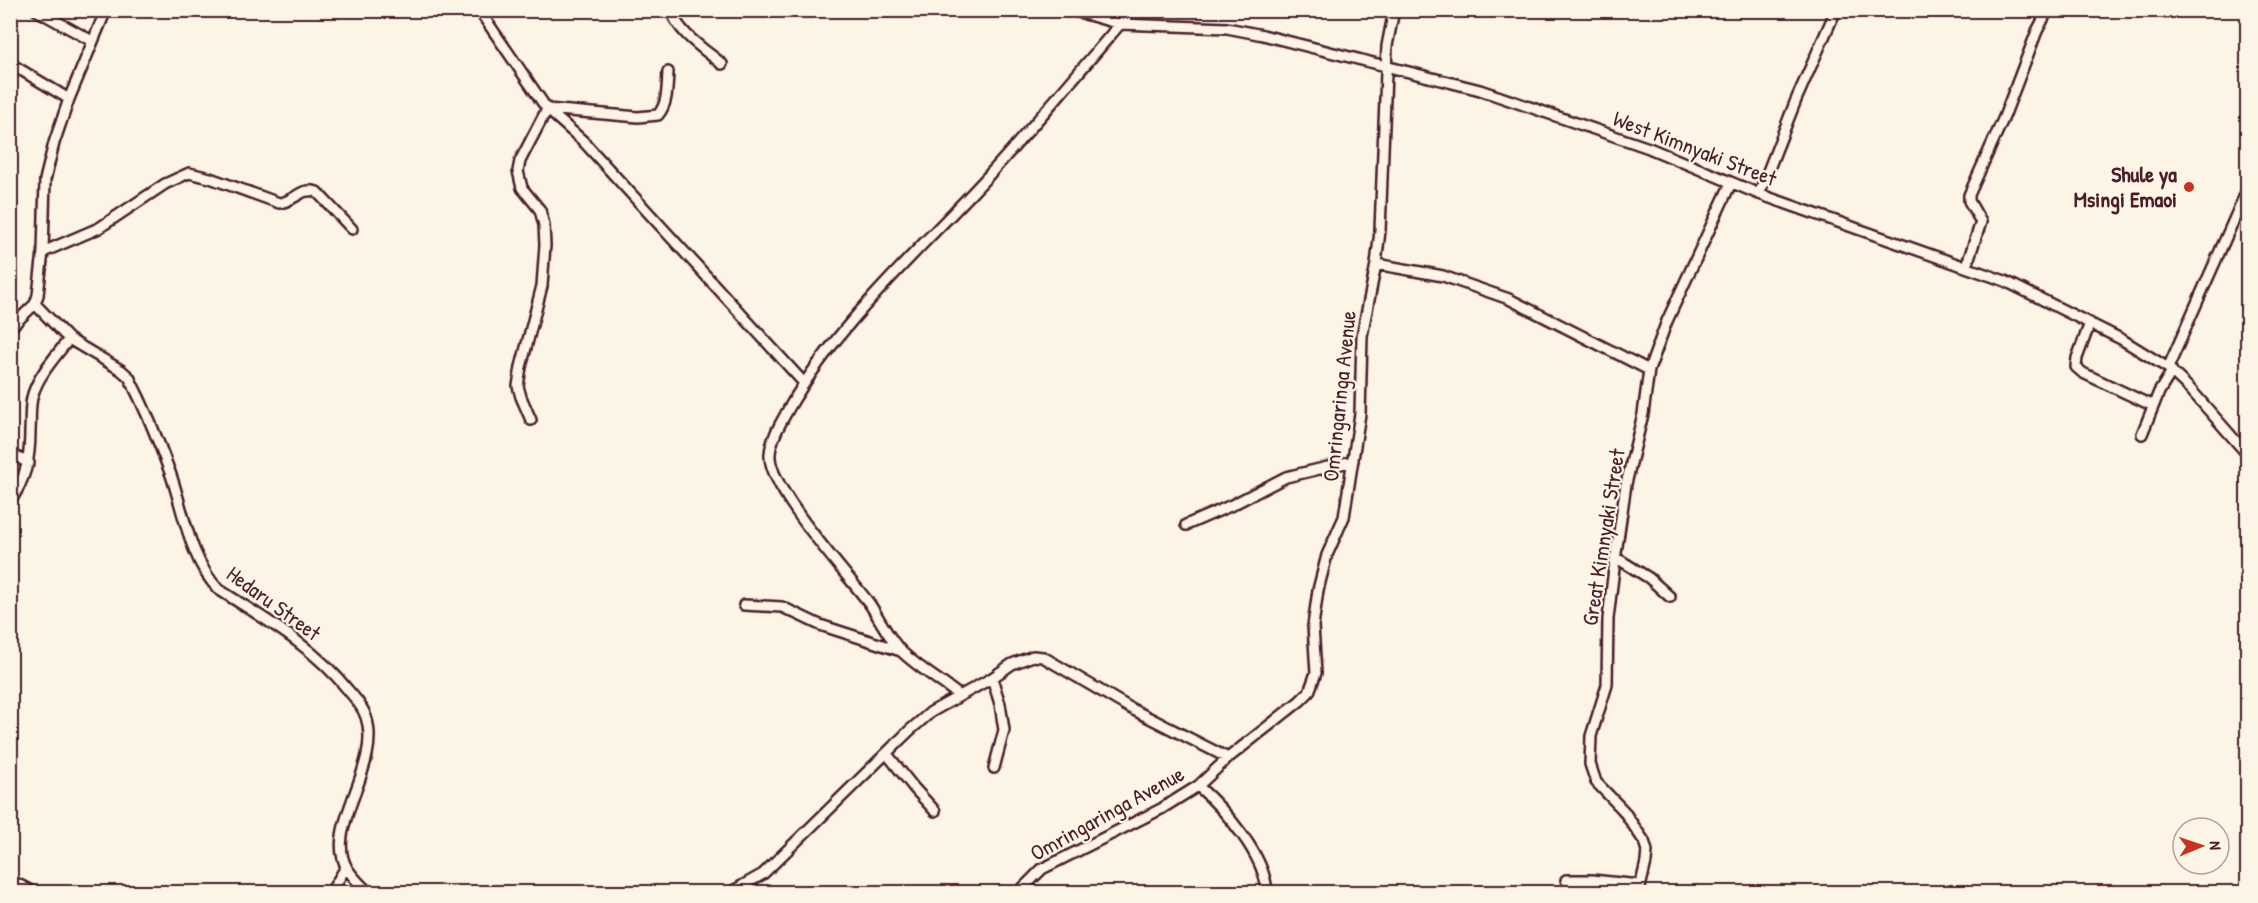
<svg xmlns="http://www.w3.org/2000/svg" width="2258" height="903" viewBox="0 0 2258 903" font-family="'Patrick Hand',sans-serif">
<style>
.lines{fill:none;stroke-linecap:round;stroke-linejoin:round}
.minor-casing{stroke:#4a1f2b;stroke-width:14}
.minor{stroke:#fcf5e5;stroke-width:9}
.poi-dot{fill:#c8321e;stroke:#fcf5e5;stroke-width:2}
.labels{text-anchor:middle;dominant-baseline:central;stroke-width:4.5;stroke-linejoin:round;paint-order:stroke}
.street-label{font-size:22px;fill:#4a1f2b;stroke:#fcf5e5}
.poi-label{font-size:22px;font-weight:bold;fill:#4a1f2b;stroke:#fcf5e5;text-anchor:end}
</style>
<rect width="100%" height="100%" fill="#fcf5e5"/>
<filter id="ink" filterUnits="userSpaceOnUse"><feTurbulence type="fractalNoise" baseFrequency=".0167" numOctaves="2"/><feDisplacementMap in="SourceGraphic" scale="12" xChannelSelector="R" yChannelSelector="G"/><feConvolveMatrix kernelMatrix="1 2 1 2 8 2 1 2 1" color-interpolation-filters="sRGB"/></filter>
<g filter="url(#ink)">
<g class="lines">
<g class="minor-casing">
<path id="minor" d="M36 10 92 41
M479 10 547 109 583 141 804 383
M671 10C678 33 704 49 722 64
M1071 10 1120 24 1227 28 1263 35 1480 90 1649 148 1759 194 2005 281 2121 339 2168 368 2191 390 2248 455
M11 64 69 99
M1759 194 1796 100 1836 10
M43 252 99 228 165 184 189 173 210 178 279 203C294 202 302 186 317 192L352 229
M1376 264 1443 276 1509 299 1649 370
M1966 267 1981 222 1969 201V195L2004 117 2037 31 2048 10
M35 304 69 339 121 370 129 377C145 408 159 442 171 475 184 513 190 559 218 589 265 619 313 646 348 690 355 698 363 707 366 717 383 766 323 828 347 868 352 877 361 885 368 892
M2090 323 2077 358 2076 367 2083 373 2153 406
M10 328 35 304 38 295 43 252 45 180 54 143 69 99 106 10
M2168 368 2248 188
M531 420 521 397 518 386 521 367 542 286 545 245 544 225 540 210 522 188 518 171 520 161 547 109 638 117 658 115C668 103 667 88 668 72
M2142 434 2159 392 2172 371
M10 454 29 463
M10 502C26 478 30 459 30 431 31 419 29 406 33 394 39 374 57 355 69 339
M1186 525 1232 505 1286 477 1353 461
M1615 557 1649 578 1670 597
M744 605 782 607 820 625 901 651
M992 678 1000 704 1004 730 994 768
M960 696C941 681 919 668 902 652 889 639 880 619 869 603 847 574 767 487 770 454 771 438 782 421 789 408 841 319 920 250 989 175 1038 121 1085 65 1132 10
M887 754 914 788 935 811
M1198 786C1225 810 1265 855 1267 892
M10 880 31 891
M1566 880H1592L1640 885
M331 892 346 867
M731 892 763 874 909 731 931 712 992 678 1012 664 1033 656 1043 657 1130 708 1228 758
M1019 892 1042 869 1161 809 1198 786 1228 758 1300 701 1309 692 1316 673 1313 626 1318 590 1327 555 1344 517 1360 414 1362 336 1376 264 1380 231 1387 46 1394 10
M1639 892 1646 862 1647 851 1644 841 1623 810 1596 782 1590 764 1591 736 1607 685 1608 619 1615 560 1626 484 1643 414 1649 370 1667 321 1731 183"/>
</g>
<use href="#minor" class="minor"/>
</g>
</g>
<circle class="poi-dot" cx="2189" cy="187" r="6"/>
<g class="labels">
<g class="street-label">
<text transform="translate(1695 148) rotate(21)">West Kimnyaki Street</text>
<text transform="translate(1339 396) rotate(-84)">Omringaringa Avenue</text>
<text transform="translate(1603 537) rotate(-81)">Great Kimnyaki Street</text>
<text transform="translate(274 603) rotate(36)">Hedaru Street</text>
<text transform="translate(1107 813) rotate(-29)">Omringaringa Avenue</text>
</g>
<g class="poi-label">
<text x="2177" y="174">Shule ya<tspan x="2177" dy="25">Msingi Emaoi</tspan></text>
</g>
</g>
<rect width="2258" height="903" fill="none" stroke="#fcf5e5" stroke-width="36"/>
<rect x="18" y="18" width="2222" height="867" fill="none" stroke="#4a1f2b" stroke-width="2" filter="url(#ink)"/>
<g transform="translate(2201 846) rotate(88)"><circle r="28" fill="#fcf5e5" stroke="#b59f9b" stroke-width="1.5"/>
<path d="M0-4.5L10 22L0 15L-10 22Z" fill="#c8321e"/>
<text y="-9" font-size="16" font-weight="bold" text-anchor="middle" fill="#4a1f2b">N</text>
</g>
</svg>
